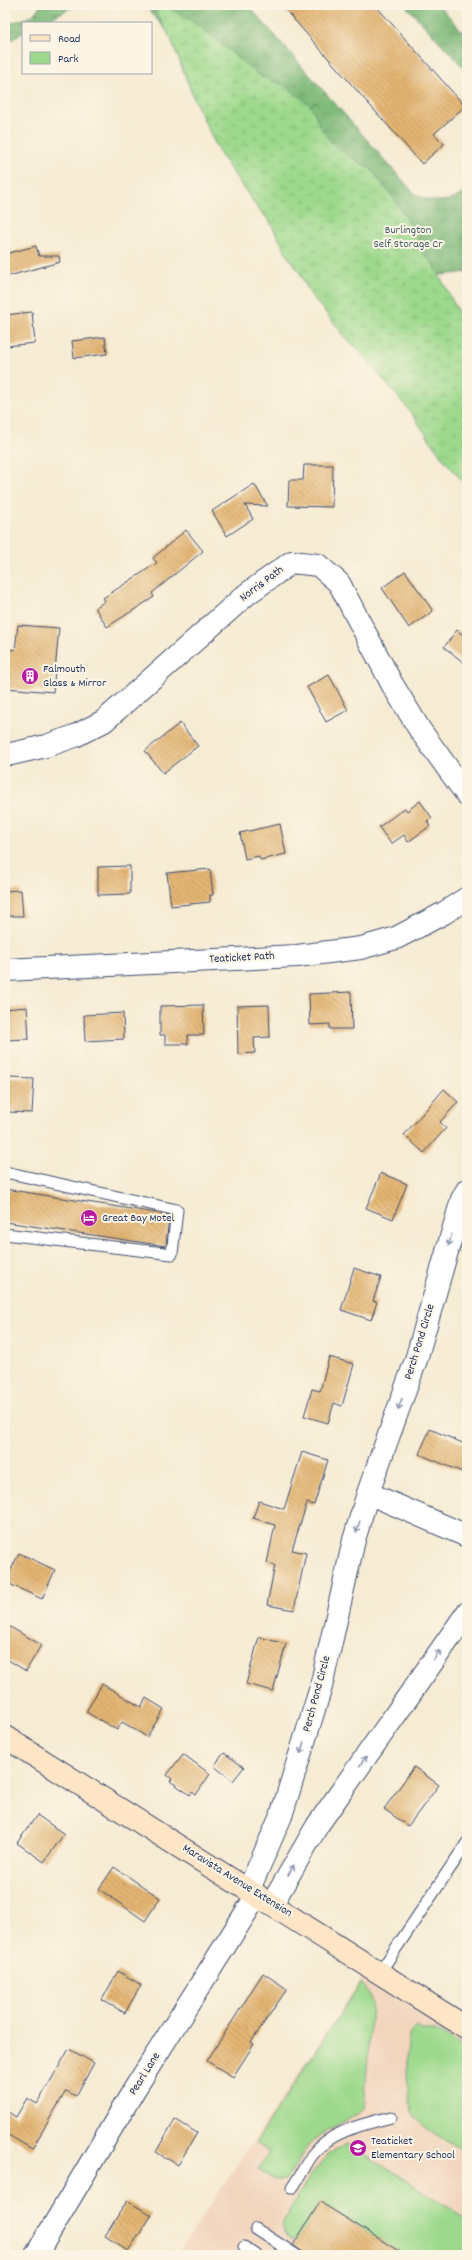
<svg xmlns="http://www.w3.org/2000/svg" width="472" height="2260" viewBox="0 0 472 2260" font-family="Dekko,sans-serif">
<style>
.built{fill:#f2d5bd}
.green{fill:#9dd98c;stroke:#5c8475}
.forest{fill:url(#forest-crowns);stroke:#4c746b}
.wetland{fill:url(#wetland-marsh);stroke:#5c8475}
.building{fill:url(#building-back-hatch)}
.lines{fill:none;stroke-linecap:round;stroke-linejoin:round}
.service-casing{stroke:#3c4b70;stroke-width:13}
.minor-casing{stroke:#3c4b70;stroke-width:24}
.secondary-casing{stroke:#3c4b70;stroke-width:24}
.service{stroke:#fff;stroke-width:11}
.minor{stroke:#fff;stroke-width:22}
.secondary{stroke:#fde5c5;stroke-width:22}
.oneway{stroke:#8d97ae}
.labels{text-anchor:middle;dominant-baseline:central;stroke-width:4;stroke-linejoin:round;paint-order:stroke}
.park-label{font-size:12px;fill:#3c5a6a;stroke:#fcf5e5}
.street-label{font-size:12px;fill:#1b2f5e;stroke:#fcf5e5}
.poi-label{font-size:12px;fill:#1b2f5e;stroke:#fcf5e5;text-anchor:start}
</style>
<defs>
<pattern id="forest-crowns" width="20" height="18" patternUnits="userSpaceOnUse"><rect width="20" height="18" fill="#7eb978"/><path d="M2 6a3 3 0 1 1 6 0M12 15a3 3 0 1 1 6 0" fill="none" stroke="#669766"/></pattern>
<pattern id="wetland-marsh" width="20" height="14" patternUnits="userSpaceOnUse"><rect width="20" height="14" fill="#9dd98c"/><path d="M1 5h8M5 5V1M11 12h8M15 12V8" fill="none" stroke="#87bb7b"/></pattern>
<pattern id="building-back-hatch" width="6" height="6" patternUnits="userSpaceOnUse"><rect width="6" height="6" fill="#e4b572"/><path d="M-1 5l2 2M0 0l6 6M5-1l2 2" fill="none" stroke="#b89461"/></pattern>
</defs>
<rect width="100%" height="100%" fill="#fcf5e5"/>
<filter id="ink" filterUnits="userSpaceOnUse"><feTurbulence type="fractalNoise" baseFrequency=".025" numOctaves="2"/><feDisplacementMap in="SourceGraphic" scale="8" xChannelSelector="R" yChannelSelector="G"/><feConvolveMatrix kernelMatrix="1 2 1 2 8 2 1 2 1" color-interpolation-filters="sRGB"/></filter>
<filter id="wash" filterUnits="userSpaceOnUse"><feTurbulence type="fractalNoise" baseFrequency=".012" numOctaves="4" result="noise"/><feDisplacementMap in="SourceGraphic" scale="16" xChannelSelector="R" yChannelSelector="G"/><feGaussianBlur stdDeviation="0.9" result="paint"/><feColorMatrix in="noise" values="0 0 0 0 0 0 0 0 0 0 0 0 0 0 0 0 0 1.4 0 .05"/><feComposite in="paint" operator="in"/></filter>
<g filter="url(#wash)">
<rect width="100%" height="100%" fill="#f6ebd3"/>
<path class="built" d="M364 1975 467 2040V2255H177Z"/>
<path class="green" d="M361 1983 369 1992 372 2004 364 2109C349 2121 331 2126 316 2138 302 2149 297 2168 285 2180H277L258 2169 269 2152 255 2143Z
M417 2027 422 2030H436L467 2050V2152C450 2142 426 2132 414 2115 407 2105 405 2052 409 2039 410 2034 413 2030 417 2027Z
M347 2143 467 2219V2255H405L320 2202 297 2239 291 2240 287 2237 282 2226 285 2218C302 2191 316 2156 347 2143Z"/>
<path class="forest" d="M41 5H76L42 23H23V33L5 43V25L32 16Z
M144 5H248L413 192C429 205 451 203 467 191V272L389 281 353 237Z
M405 5H439L467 37V71Z"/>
<path class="wetland" d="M154 5H166L201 27 261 77 285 85 309 104 314 111 319 125 331 142 349 157 370 168 395 200 417 235 422 251 434 265 467 329V487L442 457 409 410 357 348 345 338 341 331 310 294 299 271 289 258 269 220 258 209 220 154 194 99 171 39 155 11Z"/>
<g id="blocks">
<path class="building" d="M281 5H375L465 106 434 134 444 144 422 164Z
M36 246 39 256H59L60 262 5 277V254Z
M32 312 35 343 7 346 5 315Z
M105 337 107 354 74 358 72 341Z
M304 465H333L332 507 288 506 289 480H303Z
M254 484 268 506 245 505 253 519 227 536 212 511Z
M186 530 203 551 152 593 154 597 107 627 95 608 105 601 103 598 157 563 153 558Z
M405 571 433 611 409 628 382 588Z
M18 625 59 628 53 692 5 688V663L8 649 15 650Z
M457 630 467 638V665L444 647Z
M329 675 348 710 326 722 307 687Z
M180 723 198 746 163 773 145 751Z
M420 801 432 818 427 821 430 826 408 842 404 835 391 844 379 827 405 808 407 811Z
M280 824 286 854 260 860 259 856 245 859 240 833Z
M130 866V894L98 895V867Z
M210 869 213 895H210V902L171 906 167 873Z
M21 890 23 916H5V891Z
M351 992 352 1029H330V1024L310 1025 309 994Z
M203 1005 204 1035H188V1044H165V1035H160V1006Z
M269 1005 270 1037 254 1038 255 1053 238 1054 237 1006Z
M27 1007 29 1039 5 1040V1009Z
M123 1013 124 1039 85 1041 84 1015Z
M9 1078 34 1079 32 1113 8 1112Z
M444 1089 458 1102 440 1122 446 1128 424 1153 404 1135Z
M381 1173 407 1184 393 1219 366 1208Z
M5 1189 169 1215 166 1246 5 1222Z
M354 1268 381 1277 373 1301 377 1302 371 1320 341 1310Z
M329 1357 354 1364 342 1406 334 1403 328 1423 304 1416 312 1389 320 1391Z
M430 1429 467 1445V1474L419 1454Z
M302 1452 328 1460 314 1505 307 1503 292 1550 306 1553 294 1610 267 1605 275 1565 267 1563 275 1525 253 1518 259 1501 284 1509Z
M19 1553 55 1570 42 1599 5 1582Z
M5 1624 41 1645 26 1671 5 1658Z
M259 1637 286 1644 273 1691 246 1684Z
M102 1684 141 1707 146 1698 164 1709 147 1737 122 1722 117 1730 86 1712Z
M224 1753 244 1767 233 1781 214 1766Z
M183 1754 210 1774 196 1795 192 1792 190 1795 170 1781 172 1779 167 1775Z
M414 1767 439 1785 408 1826 384 1809Z
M37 1815 64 1834 44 1862 17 1843Z
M114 1867 160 1898 145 1921 99 1889Z
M118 1971 141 1985 125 2013 102 2000Z
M263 1973 287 1989 251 2042 254 2044 233 2077 207 2061Z
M69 2049 94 2063 76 2096 66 2091 32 2149 5 2133V2110L16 2117 27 2098 37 2104Z
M175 2119 197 2133 178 2165 156 2152Z
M127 2201 152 2215 128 2251 105 2236Z
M320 2202 405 2255H309L301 2251 293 2245Z"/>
</g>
</g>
<g filter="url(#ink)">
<use href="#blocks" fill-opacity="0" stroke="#3c4b70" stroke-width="1"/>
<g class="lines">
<g class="service-casing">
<path id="service" d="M5 1172 177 1210 172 1254 5 1234
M380 1972 467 1843
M292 2188C300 2177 305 2165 313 2154 330 2131 365 2124 391 2117
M256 2229 296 2255
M244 2247 256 2255"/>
</g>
<g class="minor-casing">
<path id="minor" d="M5 753 11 754 46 746 75 736 104 721 247 594 292 562 318 565 339 583 392 684 420 730 467 795
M5 970 297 956 361 948 396 938 444 913 467 898
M368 1493 467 1536
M249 1889 281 1816 321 1687 354 1540 368 1493 416 1360 462 1199 467 1190
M272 1904 317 1826 467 1613
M36 2255 134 2090 257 1895"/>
</g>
<g class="secondary-casing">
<path id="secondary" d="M5 1737 467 2028"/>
</g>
<use href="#service" class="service"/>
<use href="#minor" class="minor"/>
<use href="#secondary" class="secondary"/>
</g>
<defs><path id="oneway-shaft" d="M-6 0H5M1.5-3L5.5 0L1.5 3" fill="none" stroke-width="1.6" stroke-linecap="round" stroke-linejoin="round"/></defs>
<g class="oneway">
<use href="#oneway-shaft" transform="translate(450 1240) rotate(106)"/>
<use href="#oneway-shaft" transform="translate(400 1404) rotate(110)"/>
<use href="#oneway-shaft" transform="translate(358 1527) rotate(107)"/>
<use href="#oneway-shaft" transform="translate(437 1655) rotate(-55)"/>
<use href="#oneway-shaft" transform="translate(302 1748) rotate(107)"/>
<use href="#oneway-shaft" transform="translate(363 1761) rotate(-55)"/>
<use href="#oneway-shaft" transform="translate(291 1870) rotate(-61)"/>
</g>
</g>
<defs>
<g id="building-disc" transform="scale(0.9)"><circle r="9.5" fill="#b5179e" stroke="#fcf5e5"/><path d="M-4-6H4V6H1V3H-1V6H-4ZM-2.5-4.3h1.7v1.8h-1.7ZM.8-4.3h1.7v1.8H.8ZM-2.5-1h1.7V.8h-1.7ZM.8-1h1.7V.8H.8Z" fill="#fff"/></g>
<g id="hotel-disc" transform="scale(0.9)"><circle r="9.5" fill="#b5179e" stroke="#fcf5e5"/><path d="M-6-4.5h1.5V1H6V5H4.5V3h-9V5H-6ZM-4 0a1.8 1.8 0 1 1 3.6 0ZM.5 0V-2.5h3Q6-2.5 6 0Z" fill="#fff"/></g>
<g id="school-disc" transform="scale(0.9)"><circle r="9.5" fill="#b5179e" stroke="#fcf5e5"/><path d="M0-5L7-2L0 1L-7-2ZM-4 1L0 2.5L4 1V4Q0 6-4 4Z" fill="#fff"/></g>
</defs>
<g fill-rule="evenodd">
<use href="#building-disc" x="30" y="676"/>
<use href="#hotel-disc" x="89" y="1218"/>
<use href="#school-disc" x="358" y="2148"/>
</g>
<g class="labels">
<g class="park-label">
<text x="408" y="230">Burlington<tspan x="408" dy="14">Self Storage Cr</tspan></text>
</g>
<g class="street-label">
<text transform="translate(262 584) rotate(-37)">Norris Path</text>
<text transform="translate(242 958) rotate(-3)">Teaticket Path</text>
<text transform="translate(420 1342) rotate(-73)">Perch Pond Circle</text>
<text transform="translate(317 1694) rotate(-75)">Perch Pond Circle</text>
<text transform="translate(237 1881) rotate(32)">Maravista Avenue Extension</text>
<text transform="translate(145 2074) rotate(-58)">Pearl Lane</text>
</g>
<g class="poi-label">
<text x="43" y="669">Falmouth<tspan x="43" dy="14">Glass &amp; Mirror</tspan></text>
<text x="102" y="1218">Great Bay Motel</text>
<text x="371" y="2141">Teaticket<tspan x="371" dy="14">Elementary School</tspan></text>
</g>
</g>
<rect width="472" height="2260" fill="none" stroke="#fcf5e5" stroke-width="20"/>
<rect x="22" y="22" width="130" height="52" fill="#fcf5e5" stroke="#a2a6af"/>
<rect x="30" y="35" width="20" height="6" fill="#fde5c5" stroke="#a2a6af"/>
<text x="58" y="42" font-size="12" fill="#1b2f5e">Road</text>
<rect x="30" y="52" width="20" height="12" fill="#9dd98c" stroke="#a2a6af"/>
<text x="58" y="62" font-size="12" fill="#1b2f5e">Park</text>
</svg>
